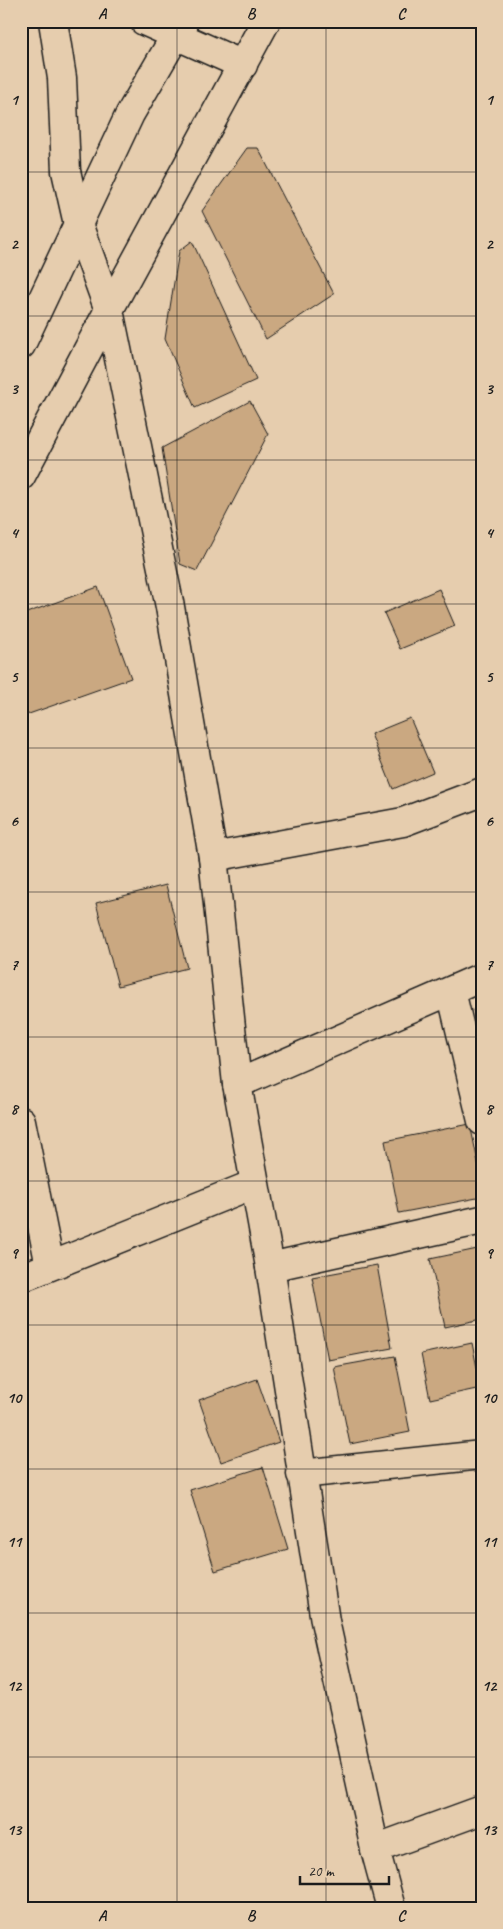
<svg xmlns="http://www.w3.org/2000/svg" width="503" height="1929" viewBox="0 0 503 1929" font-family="Caveat,sans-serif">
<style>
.building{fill:#caa881;stroke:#1c1c1c}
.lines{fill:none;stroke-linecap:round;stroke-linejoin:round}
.street-casing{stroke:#1c1c1c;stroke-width:31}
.secondary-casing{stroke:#1c1c1c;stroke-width:31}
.street{stroke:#e6cdae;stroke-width:28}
.secondary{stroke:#e6cdae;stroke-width:28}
.grid{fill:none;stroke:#1c1c1c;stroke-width:1;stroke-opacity:0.55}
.neatline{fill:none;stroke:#1c1c1c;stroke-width:2}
.grid-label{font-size:16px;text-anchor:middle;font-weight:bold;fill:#1c1c1c}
</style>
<rect width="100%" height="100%" fill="#e6cdae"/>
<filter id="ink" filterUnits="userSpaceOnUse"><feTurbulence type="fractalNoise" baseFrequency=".02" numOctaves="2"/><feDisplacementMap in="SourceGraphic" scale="10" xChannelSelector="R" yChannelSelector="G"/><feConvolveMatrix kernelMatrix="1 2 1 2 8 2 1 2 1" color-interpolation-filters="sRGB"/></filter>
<g filter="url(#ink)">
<path class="building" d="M247 148H258L334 294 266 339 202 211Z
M192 241 256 380 195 408 165 339 179 251Z
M250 401 268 434 197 571 180 564 162 448Z
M98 587 131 678 26 715 21 703V615Z
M439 589 455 626 400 649 384 613Z
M410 718 433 772 393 789 371 734Z
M166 885 187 968 118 986 96 903Z
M482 1006V1028L473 1010Z
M470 1124 482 1182V1197L399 1213 385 1141Z
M482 1248V1319L445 1327 430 1259Z
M377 1265 392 1348 328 1360 312 1277Z
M472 1343 481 1388 430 1399 421 1354Z
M395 1356 410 1432 350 1444 334 1367Z
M257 1379 279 1442 221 1462 199 1400Z
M263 1467 288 1549 215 1571 190 1490Z"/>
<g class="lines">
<g class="street-casing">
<path id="street" d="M53 21 62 78 66 171 78 224 109 310
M144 21 243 65
M213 857 403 822 482 792
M451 991 482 1121
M237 1084 482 977
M21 1121 50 1266
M270 1267 482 1220
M21 1278 254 1184
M301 1474 482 1455
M375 1849 482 1810"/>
</g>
<g class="secondary-casing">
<path id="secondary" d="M109 310 170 607 213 857 237 1084 270 1267 325 1621 375 1849 391 1908
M21 345 130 114 184 21
M21 476 109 310 266 21"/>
</g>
<use href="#street" class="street"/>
<use href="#secondary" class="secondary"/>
</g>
</g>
<path class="grid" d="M177 21V1908M326 21V1908M21 172H482M21 316H482M21 460H482M21 604H482M21 748H482M21 892H482M21 1037H482M21 1181H482M21 1325H482M21 1469H482M21 1613H482M21 1757H482"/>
<rect width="503" height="1929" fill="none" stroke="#e6cdae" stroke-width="55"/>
<path d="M300 1876v8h89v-8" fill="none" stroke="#1c1c1c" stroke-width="2.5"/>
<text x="308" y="1876" font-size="15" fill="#1c1c1c" stroke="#e6cdae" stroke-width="4" paint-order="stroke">20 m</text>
<rect x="28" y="28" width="448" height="1874" class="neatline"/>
<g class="grid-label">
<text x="102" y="19">A</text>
<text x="251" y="19">B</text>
<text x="401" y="19">C</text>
<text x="14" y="105">1</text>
<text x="489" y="105">1</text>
<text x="14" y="249">2</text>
<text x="489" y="249">2</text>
<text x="14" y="394">3</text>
<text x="489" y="394">3</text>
<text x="14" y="538">4</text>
<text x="489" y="538">4</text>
<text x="14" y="682">5</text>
<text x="489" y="682">5</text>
<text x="14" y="826">6</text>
<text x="489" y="826">6</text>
<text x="14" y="970">7</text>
<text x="489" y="970">7</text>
<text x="14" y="1114">8</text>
<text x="489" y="1114">8</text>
<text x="14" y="1258">9</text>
<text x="489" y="1258">9</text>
<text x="14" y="1403">10</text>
<text x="489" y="1403">10</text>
<text x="14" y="1547">11</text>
<text x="489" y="1547">11</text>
<text x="14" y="1691">12</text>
<text x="489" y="1691">12</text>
<text x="14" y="1835">13</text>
<text x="489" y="1835">13</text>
<text x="102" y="1921">A</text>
<text x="251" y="1921">B</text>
<text x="401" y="1921">C</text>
</g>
</svg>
